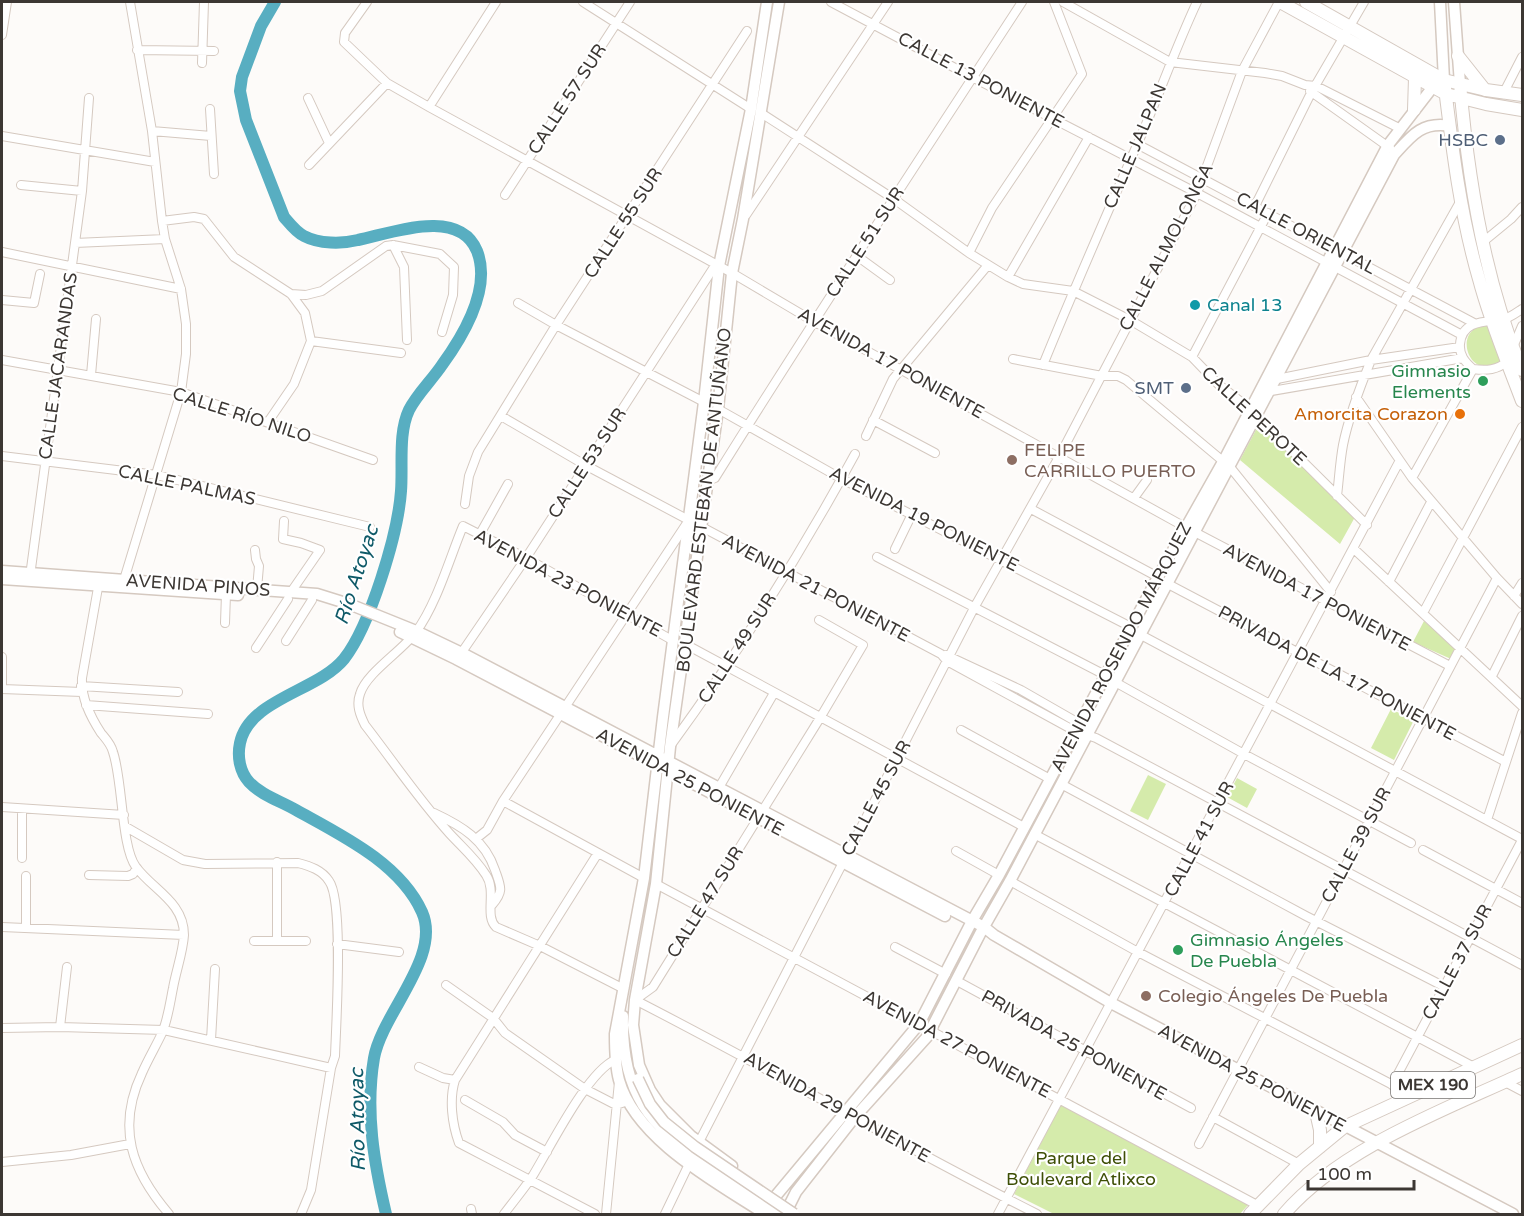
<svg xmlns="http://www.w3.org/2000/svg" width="1524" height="1216" viewBox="0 0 1524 1216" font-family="'Varela Round',sans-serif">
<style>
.green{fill:#d5ebab}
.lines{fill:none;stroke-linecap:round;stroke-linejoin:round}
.river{stroke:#58aec1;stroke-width:12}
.street-casing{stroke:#d5c9c0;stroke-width:10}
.secondary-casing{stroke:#d5c9c0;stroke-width:13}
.primary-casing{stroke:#d5c9c0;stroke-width:14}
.street{stroke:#fff;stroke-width:8}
.secondary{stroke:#fff;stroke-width:10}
.primary{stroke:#fff;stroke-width:12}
.secondary-bridge-casing{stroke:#d5c9c0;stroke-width:13;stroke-linecap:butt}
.secondary-bridge{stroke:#fff;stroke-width:10}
.service-dot{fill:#5c6f8a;stroke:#fff;stroke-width:2}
.culture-dot{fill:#0f9aa8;stroke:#fff;stroke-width:2}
.leisure-dot{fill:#2e9e5b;stroke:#fff;stroke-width:2}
.food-dot{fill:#e8710a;stroke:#fff;stroke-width:2}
.education-dot{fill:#8d6e63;stroke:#fff;stroke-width:2}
.labels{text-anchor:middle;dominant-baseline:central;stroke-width:4.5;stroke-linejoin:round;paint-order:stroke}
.shield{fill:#fff;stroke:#767370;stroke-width:1.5}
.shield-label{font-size:16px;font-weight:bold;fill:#3c3733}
.street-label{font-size:18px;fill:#3c3733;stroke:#fff}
.service-label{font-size:18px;fill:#4e5e75;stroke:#fff;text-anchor:end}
.culture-label{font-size:18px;fill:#0d838f;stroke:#fff;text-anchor:start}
.leisure-label{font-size:18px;fill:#27864d;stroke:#fff;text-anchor:end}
.food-label{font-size:18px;fill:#c56008;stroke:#fff;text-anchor:end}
.education-label{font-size:18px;fill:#785e54;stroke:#fff;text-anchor:start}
.park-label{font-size:18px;fill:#3e4f06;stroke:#fff}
.water-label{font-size:20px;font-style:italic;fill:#0f5a68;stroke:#fff}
</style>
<rect width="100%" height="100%" fill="#fdfbf9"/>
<path class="green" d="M1490 325 1504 359C1469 388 1448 324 1490 325Z
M1259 424 1355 517 1340 544 1240 460Z
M1424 621 1457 650 1451 659 1413 642Z
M1391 709 1414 720 1394 760 1371 748Z
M1148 775 1166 784 1148 820 1130 811Z
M1237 778 1257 789 1247 808 1227 797Z
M1061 1105 1248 1205 1240 1214H1054L1014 1194Z"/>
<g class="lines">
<path class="river" d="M275 2 261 26 242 77 240 91 246 120 284 217C290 224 296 232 304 236 319 244 342 244 358 240 392 233 459 207 477 251 492 289 463 336 442 365 432 380 417 394 409 410 398 433 403 466 401 491 398 534 370 626 344 659 318 691 249 699 240 743 237 757 240 772 249 782 261 795 280 801 296 810 341 835 400 863 422 912 442 957 382 1013 374 1058 365 1111 374 1163 386 1214"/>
<g class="street-casing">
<path id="street" d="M367 2 345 33 344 42 387 83 429 107 732 273 813 321 1185 527 1450 666
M583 2 751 109
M831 2 972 77 1197 193 1462 335
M1063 2 1170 62 1265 73 1282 76 1305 85 1316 86 1399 128
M2 35 7 2
M137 50 214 51
M202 63 204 2
M1310 91 1390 148
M1503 94 1522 57
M308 98 329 143
M429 107 496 2
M210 109 214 174
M761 113 894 199 969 253 1008 277 1023 284 1073 291 1130 320 1192 357 1218 384 1250 409 1367 525
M152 131 211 136
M2 136 155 162
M1137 144 1474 323
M309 165 387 83
M21 185 82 191
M505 195 630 2
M1255 206 1311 93 1364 2
M746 215 888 2
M162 221 194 217 204 219 234 257 291 294 305 313 311 341 294 384 268 422
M1483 242 1511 219 1522 207
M75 243 165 239
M393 245 404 267 407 340
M2 252 181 289
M969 253 992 208 1082 74 1054 2
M857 256 890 280
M1008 277 1089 137
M291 294 306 295 322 291 386 246 393 245 440 254 454 267 453 295 442 332
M2 300 34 303 40 274
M518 303 556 325 704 402
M311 341 401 353
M1513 347 1522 326
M1192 357 1268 213
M1013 359 1102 376H1118L1126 380 1230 467 1331 592
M2 360 181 392 373 460
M1508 361C1497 370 1487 371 1473 369 1465 362 1459 355 1460 344 1462 321 1483 322 1501 320 1508 319 1516 313 1522 309
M1043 365C1073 291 1105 218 1137 145 1158 98 1175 49 1197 2
M91 375 96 319
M1272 380 1371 360 1460 347
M1266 392 1463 358
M1356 397 1412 478 1497 578 1522 604
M718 409 842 479 1131 627
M501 416 585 465 941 654 947 661 1075 731 1096 738 1522 965
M873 420 935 453
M866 436 893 379 988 265
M2 456 157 475 370 527
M1412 478 1473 369
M708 481 715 478C815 317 919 160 1022 2
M1337 496C1339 479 1340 461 1343 445 1349 415 1360 387 1371 360L1460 202
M1134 498 1147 480
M465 504 469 476 478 452 556 325 747 31
M1031 509 1158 577
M284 521 283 539 301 543 320 550 291 592
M480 534 508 484
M895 549 912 514
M1354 549 1522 706
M255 550 256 559 259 566 257 589
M877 557 1105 675
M30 576 82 191 89 98
M99 582 82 678C81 698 90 716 101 733 106 739 111 744 113 752 123 781 121 847 136 867 153 890 184 902 184 935 183 952 176 971 173 988 170 1003 168 1019 162 1033 156 1046 148 1059 142 1073 116 1128 132 1171 169 1214
M1389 582 1431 502
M123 583 181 392 186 354V324L181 289 165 239 162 221 152 131 130 2
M1168 584 1506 762
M1514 596 1522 583
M1423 613 1522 427
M225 623 226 594
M1141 635 1522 839
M286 641 312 600
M685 644 1024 827
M256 648 288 599
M460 655 526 558 716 264
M946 655 1021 690 1082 725
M2 657V689
M1492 676 1522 616
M1115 682 1244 754 1411 843
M81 686 178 692
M2 689 82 692
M86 705 208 714
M961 730 1050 779
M671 745C738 653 800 555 855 454
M1061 784 1306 916 1445 987
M717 791 774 693
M503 801 644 878
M2 807 124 815
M22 809V858
M434 813C462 826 485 840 495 870 501 887 504 891 492 905
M1487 820 1522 713
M1034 834 1474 1067
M477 838 487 830 503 801 687 523
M1423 850 1522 903
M956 851 999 875
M89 875 128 876 133 874 137 868
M26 876V928
M1010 881 1138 952 1412 1095
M656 884 1257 1205
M2 927 184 935
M254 941H306
M277 941V862
M337 944 399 952
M895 947 946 974
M957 981 1191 1108
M446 985 493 1018 505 1033 585 1089 616 1105 628 1101
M624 989 540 946 496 927C484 916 497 891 486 875 476 859 463 848 450 834 419 800 393 761 365 725 360 715 356 705 360 694 366 673 402 651 416 632 437 603 449 560 463 526L526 558 672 640
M635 1000 653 987 820 718 863 645 819 620
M635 1000C770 1069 902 1146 1037 1214
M60 1027 67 967
M2 1028 60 1027 164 1030 331 1068 335 1056C336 1025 344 901 329 881 322 870 310 866 298 863L205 864 183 860 126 827
M211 1040 215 969
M419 1067 443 1078 455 1080
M1505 1082 1522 1091
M1392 1085 1522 840
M465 1100 503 1122 515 1135 547 1152
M1213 1117 1299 1164
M699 1142 974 608 1059 457 1197 193 1242 71 1279 2
M1199 1144 1497 578
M2 1162 71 1155 130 1144
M471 1209 472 1214
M301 1214 311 1190 331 1068
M504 1214C513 1202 523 1190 532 1177 550 1148 587 1072 615 1060
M595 1214 459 1143C452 1124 449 1099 455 1080L598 853
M606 1214 619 1082
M665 1214 689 1164
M998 1214 1399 462"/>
</g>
<g class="secondary-casing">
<path id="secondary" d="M1454 2 1460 84
M2 571 317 594 349 604 416 631 462 653 984 927 994 935 1111 1003 1513 1214
M2 579 238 595
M400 632 456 659 945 916
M623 1016C621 1094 649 1125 710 1167 733 1183 756 1199 779 1214
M732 1166 691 1136 660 1105 650 1090 639 1065 633 1025 635 1000 656 884 670 747 718 409 732 273 743 219 779 2
M788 1208 796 1192 854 1118 927 1037 981 932 1010 881 1394 155C1411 136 1422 121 1450 126
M765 1214C716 1182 636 1140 619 1080 615 1065 615 1049 615 1034L644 878 663 717 704 402 719 266 751 109 767 2
M781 1214 774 1198 919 1024 972 921 999 875 1158 577 1224 460 1388 145 1432 88 1444 80 1440 2"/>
</g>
<g class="primary-casing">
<path id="primary" d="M1280 2 1446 94 1486 104 1522 110
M1306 2 1444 80 1486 90 1522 95
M1458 56 1485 90
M1444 80C1452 146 1460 214 1479 279 1490 321 1507 361 1522 401
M1460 84C1468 179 1485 283 1522 370
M1414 110 1415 78
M1316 1112 1320 1130V1147
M1250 1214 1299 1164 1344 1127 1522 1045
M1284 1214C1341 1148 1444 1110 1522 1074"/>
</g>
<use href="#street" class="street"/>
<use href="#secondary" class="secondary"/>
<use href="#primary" class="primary"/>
<g class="secondary-bridge-casing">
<path id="secondary-bridge" d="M638 1079 650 1104 664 1122 695 1147 794 1214"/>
</g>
<use href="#secondary-bridge" class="secondary-bridge"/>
</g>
<g class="service-dot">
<circle cx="1500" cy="140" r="6"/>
<circle cx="1186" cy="388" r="6"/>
</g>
<circle class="culture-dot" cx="1195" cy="305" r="6"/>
<g class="leisure-dot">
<circle cx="1483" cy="381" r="6"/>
<circle cx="1178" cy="950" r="6"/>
</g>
<circle class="food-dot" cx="1460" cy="414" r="6"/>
<g class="education-dot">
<circle cx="1012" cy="460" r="6"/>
<circle cx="1146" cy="996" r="6"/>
</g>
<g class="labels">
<rect class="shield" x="1391" y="1072" width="84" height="26" rx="4.5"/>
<g class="shield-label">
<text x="1433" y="1085">MEX 190</text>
</g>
<g class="street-label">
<text transform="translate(981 80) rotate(28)">CALLE 13 PONIENTE</text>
<text transform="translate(567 99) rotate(-57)">CALLE 57 SUR</text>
<text transform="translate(1135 146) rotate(-67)">CALLE JALPAN</text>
<text transform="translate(623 223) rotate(-57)">CALLE 55 SUR</text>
<text transform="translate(1306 233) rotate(28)">CALLE ORIENTAL</text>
<text transform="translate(865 242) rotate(-57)">CALLE 51 SUR</text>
<text transform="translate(1166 247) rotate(-63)">CALLE ALMOLONGA</text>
<text transform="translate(891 363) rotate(29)">AVENIDA 17 PONIENTE</text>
<text transform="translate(58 366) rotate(-82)">CALLE JACARANDAS</text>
<text transform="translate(242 415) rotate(18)">CALLE RÍO NILO</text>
<text transform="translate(1254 416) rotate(43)">CALLE PEROTE</text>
<text transform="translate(587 463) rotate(-57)">CALLE 53 SUR</text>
<text transform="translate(187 485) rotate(12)">CALLE PALMAS</text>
<text transform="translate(704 500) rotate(-83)">BOULEVARD ESTEBAN DE ANTUÑANO</text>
<text transform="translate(924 519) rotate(27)">AVENIDA 19 PONIENTE</text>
<text transform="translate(568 583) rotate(28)">AVENIDA 23 PONIENTE</text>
<text transform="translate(198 585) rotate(4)">AVENIDA PINOS</text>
<text transform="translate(816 588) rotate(28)">AVENIDA 21 PONIENTE</text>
<text transform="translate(1317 597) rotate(28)">AVENIDA 17 PONIENTE</text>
<text transform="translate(1121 647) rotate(-62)">AVENIDA ROSENDO MÁRQUEZ</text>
<text transform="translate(737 648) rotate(-57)">CALLE 49 SUR</text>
<text transform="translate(1337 673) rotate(28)">PRIVADA DE LA 17 PONIENTE</text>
<text transform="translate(690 782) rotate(28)">AVENIDA 25 PONIENTE</text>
<text transform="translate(876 798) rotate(-62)">CALLE 45 SUR</text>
<text transform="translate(1199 839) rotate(-62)">CALLE 41 SUR</text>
<text transform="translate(1356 845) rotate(-62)">CALLE 39 SUR</text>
<text transform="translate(705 902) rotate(-58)">CALLE 47 SUR</text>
<text transform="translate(1457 962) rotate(-62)">CALLE 37 SUR</text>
<text transform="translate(957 1044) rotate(28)">AVENIDA 27 PONIENTE</text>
<text transform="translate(1074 1045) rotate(29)">PRIVADA 25 PONIENTE</text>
<text transform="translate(1252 1078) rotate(28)">AVENIDA 25 PONIENTE</text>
<text transform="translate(837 1107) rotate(29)">AVENIDA 29 PONIENTE</text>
</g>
<g class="service-label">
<text x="1488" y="140">HSBC</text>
<text x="1174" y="388">SMT</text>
</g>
<g class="culture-label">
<text x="1207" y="305">Canal 13</text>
</g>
<g class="leisure-label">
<text x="1471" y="371">Gimnasio<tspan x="1471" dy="21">Elements</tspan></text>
<text x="1190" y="940" text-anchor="start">Gimnasio Ángeles<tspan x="1190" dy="21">De Puebla</tspan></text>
</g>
<g class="food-label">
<text x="1448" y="414">Amorcita Corazon</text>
</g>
<g class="education-label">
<text x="1024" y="450">FELIPE<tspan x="1024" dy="21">CARRILLO PUERTO</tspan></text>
<text x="1158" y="996">Colegio Ángeles De Puebla</text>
</g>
<g class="park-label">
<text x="1081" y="1158">Parque del<tspan x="1081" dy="21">Boulevard Atlixco</tspan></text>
</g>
<g class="water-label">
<text transform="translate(357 575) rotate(-72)">Río Atoyac</text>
<text transform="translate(358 1120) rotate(-91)">Río Atoyac</text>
</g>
</g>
<rect width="1524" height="1216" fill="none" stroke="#3c3733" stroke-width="6"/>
<path d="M1308 1180v9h106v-9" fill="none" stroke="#3c3733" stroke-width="3"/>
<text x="1317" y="1180" font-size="18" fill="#3c3733" stroke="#ffffff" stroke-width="4.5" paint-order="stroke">100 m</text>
</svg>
